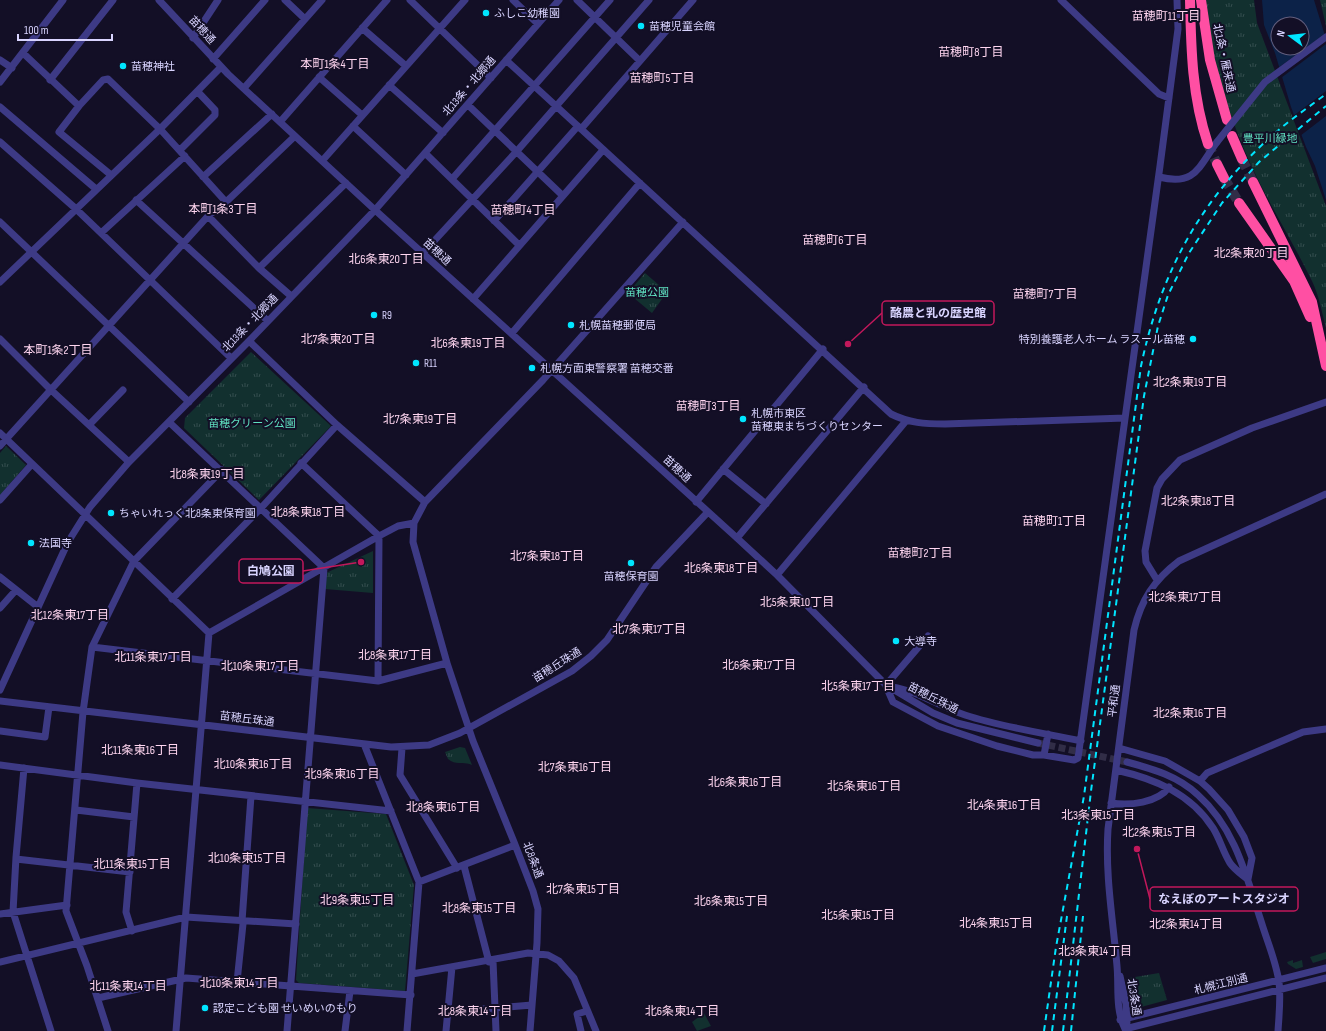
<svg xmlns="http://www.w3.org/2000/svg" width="1326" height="1031" viewBox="0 0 1326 1031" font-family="'Sofia Sans Condensed','Noto Sans JP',sans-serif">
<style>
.grass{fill:#12302f}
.park{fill:url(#park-tufts)}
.water{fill:#0c2248;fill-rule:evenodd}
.pier{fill:#130f26}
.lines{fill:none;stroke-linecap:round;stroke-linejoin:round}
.minor-tunnel{stroke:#312d47;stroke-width:7;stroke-dasharray:7 3.5;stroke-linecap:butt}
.highway-tunnel{stroke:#312d47;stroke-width:10;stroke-dasharray:10 5;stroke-linecap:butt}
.minor{stroke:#3d3a85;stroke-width:7}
.highway{stroke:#ff4fa3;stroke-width:10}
.rail{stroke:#00e5ff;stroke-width:2;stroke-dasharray:6 5;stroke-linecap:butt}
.minor-bridge{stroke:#3d3a85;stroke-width:7}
.poi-dot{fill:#00e5ff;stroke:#130f26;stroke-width:1.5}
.labels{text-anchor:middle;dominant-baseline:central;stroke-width:4;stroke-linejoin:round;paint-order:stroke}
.poi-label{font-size:11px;fill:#d9d4ff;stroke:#130f26;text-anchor:start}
.street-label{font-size:11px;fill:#d9d4ff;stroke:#130f26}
.park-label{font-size:11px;fill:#5fe0c0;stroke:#130f26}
.neighbourhood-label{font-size:12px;fill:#ffd6f0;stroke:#130f26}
.leader{fill:none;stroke:#c2185b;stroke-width:1.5}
.callout-dot{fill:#c2185b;stroke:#130f26;stroke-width:1.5}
.callout{fill:#130f26;stroke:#c2185b;stroke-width:1.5}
.callout-label{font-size:12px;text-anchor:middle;font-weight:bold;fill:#d9d4ff}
</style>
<defs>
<pattern id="park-tufts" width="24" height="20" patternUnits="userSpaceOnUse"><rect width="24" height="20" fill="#12302f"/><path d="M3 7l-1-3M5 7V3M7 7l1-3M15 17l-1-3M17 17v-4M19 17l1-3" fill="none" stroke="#344d4e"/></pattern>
</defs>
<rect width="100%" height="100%" fill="#130f26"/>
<path class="grass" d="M1326 952V959L1313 963 1310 957Z
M1293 960V963L1302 960 1303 967 1296 969 1288 964 1287 962Z
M704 1013 711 1026 697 1031 692 1022Z"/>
<path class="park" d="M1201 0H1254L1257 23 1326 206V328C1322 313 1319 295 1312 281 1290 236 1263 195 1244 149 1224 101 1210 51 1201 0Z
M1320 0H1326V26Z
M645 273 667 292 652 313 628 293Z
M251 352 331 426 259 500 184 428 185 418Z
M6 446 26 465 0 495V453Z
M373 551V593L325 589 326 573Z
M460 747 465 748 472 765C464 761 457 766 448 759L445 752Z
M307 808 386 814 414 885 405 991 299 983 296 980Z
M1159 973 1167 1000 1141 1007 1133 1003 1129 978Z"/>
<path class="water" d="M1262 0H1314L1326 39V200L1315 166 1306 147 1291 107 1275 53 1264 25ZM1278 24H1302V48H1278Z"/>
<path class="pier" d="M1326 33V44L1281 78 1278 68Z
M1326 91V116L1300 136 1293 116Z"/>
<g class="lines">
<path class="minor-tunnel" d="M1038 743 1127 762"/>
<path class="highway-tunnel" d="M1208 144 1217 164
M1242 159 1253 182
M1224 178 1239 203"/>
<path class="minor" d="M159 0 228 74 375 210 737 538 777 575 886 685 933 713 957 723 1038 743
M285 0 305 19
M410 0 491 78
M513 0 538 24
M577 0 640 61
M1061 0 1159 94 1169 98
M362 28 406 66
M193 38 218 0
M23 53 79 106 103 80 108 79 160 129 226 202
M213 59 265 0
M0 60 12 68
M506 60 891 414C909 423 925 424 945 424L1125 418
M319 77 362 115
M50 80 113 0
M0 82 63 0
M389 85 443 133
M244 88 322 0
M468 105 562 195
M79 106 59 132 111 175
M0 107 96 189
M280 122 387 0
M353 126 406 175
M581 129 693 0
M0 142 75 208 231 358
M180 150 215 115V110L198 92
M425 153 519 245
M322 161 465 0
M203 177 272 114
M1159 177C1195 186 1198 168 1217 142
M452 179 610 0
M136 200 268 321
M208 216 259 268 291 296
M494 221 578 126
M0 222 189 402
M101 233 185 156
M423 253 517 151 649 0
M259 268 346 183
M0 282 160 129 221 67
M473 299 603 150
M512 333 640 183
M0 339 50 389 129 462
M169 422 324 568 287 1031
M89 425 123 390
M337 425 425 502
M0 433 209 633
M0 446 208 216 226 202 295 136
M301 463 379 536 378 681
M723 469 766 504
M0 500 32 464
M696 502 823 349
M737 538 864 387
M777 575 906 421
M0 577 38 607
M1157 580 1146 562 1145 551 1157 488 1162 479 1180 460 1252 428 1326 402
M172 599 261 508 337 425 249 341
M0 608 16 590
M209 633 379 536 398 526 414 523
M92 647 378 681 447 663
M886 685 928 636
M886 686 893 702 938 726 997 746 1033 755H1044L1074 760 1078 758 1160 166 1178 29 1177 0
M892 687C918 691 940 707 965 715 1001 727 1044 733 1081 741
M0 690 68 542 90 507 129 462 249 341 375 210 559 0
M0 701 391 747 429 745 460 733 572 671 591 656 607 640 656 567 707 513
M0 731 45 737 49 707
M364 744 419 882 407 1031
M402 748 400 775 457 868
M1119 748 1165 761 1200 781 1209 789 1228 810 1244 837 1252 858 1248 879
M1044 755 1048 734
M1127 762C1153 769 1178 776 1198 795 1235 828 1246 875 1261 921 1267 941 1276 961 1279 982 1281 998 1279 1015 1278 1031
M0 765 137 783 391 811
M24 768 16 857 13 912 51 1031
M1116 770C1155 779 1190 793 1213 828 1220 839 1223 852 1230 863 1234 869 1241 874 1246 878
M1200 781 1207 773 1303 732 1326 729
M1111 803C1129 806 1158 803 1169 787
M76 810 134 817
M16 859 130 872
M464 866 489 962
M419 882 515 845
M0 914 67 905
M132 931 126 912 137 783
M493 961 496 1031
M0 962 186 917 296 924
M412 974 528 953 548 955 559 961 574 978 596 1031
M1120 976 1126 1004 1127 1022
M237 982 243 924 242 921 251 796
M98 998 186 978 411 995
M469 1010 532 1005
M1120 1020 1326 968
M1125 1029C1115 1009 1119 987 1117 966 1113 920 1105 875 1108 829L1134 630C1141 600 1154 580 1179 561L1326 494
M1125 1029 1326 978
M108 1031 87 966 66 911 83 712 92 647 134 561 222 470
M176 1031 209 633
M345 1031 350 991
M446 1031 452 967
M530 1031 537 943 538 909 533 891 514 842 473 741 447 663 413 542 414 523 425 502 543 380 683 222
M581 1031 577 1014 587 1011"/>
<path class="highway" d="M1190 0C1191 49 1192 97 1208 144
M1201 0 1210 60 1227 120
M1232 136 1242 159
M1217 164 1224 178
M1253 182 1312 302 1326 366
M1239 203 1294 281 1310 317"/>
<path class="rail" d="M1044 1031 1056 947 1084 796 1141 366C1161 271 1201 198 1275 133 1291 119 1309 107 1326 94
M1052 1031 1067 916
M1063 1031 1091 791 1144 396 1158 326 1168 295 1189 253 1222 203 1259 162 1326 106
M1071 1031 1083 916"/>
<path class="minor-bridge" d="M1217 142 1265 82 1326 37"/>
</g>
<g class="poi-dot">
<circle cx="486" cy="13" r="4"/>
<circle cx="641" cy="26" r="4"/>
<circle cx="123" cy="66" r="4"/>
<circle cx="374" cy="315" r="4"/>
<circle cx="571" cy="325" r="4"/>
<circle cx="1193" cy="339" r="4"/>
<circle cx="416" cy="363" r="4"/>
<circle cx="532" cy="368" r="4"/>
<circle cx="743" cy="419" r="4"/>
<circle cx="111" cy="513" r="4"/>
<circle cx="31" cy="543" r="4"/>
<circle cx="631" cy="563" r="4"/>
<circle cx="896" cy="641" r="4"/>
<circle cx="205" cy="1008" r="4"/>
</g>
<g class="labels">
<g class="poi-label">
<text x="494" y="13">ふしこ幼稚園</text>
<text x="649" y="26">苗穂児童会館</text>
<text x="131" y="66">苗穂神社</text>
<text x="382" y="315">R9</text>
<text x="579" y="325">札幌苗穂郵便局</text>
<text x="1185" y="339" text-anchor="end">特別養護老人ホーム ラスール苗穂</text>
<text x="424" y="363">R11</text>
<text x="540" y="368">札幌方面東警察署 苗穂交番</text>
<text x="751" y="413">札幌市東区<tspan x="751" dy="13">苗穂東まちづくりセンター</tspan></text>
<text x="119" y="513">ちゃいれっく北8条東保育園</text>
<text x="39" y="543">法国寺</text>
<text x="631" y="576" text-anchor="middle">苗穂保育園</text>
<text x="904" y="641">大導寺</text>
<text x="213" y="1008">認定こども園 せいめいのもり</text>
</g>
<g class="street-label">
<text transform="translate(202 30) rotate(47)">苗穂通</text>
<text transform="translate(1224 58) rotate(78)">北1条・雁来通</text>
<text transform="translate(469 86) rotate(-49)">北13条・北郷通</text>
<text transform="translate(437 252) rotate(43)">苗穂通</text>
<text transform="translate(250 323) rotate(-46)">北13条・北郷通</text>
<text transform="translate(677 469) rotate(43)">苗穂通</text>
<text transform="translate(557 665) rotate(-32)">苗穂丘珠通</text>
<text transform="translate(933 698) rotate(27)">苗穂丘珠通</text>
<text transform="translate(1114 701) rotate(-83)">平和通</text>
<text transform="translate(247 719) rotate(7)">苗穂丘珠通</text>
<text transform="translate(533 860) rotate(69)">北8条通</text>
<text transform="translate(1221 984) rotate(-14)">札幌江別通</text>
<text transform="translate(1134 997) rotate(81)">北3条通</text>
</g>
<g class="park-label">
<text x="1270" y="138">豊平川緑地</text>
<text x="647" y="292">苗穂公園</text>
<text x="252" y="423">苗穂グリーン公園</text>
</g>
<g class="neighbourhood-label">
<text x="1166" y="16">苗穂町11丁目</text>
<text x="971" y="52">苗穂町8丁目</text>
<text x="335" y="64">本町1条4丁目</text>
<text x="662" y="78">苗穂町5丁目</text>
<text x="223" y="209">本町1条3丁目</text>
<text x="523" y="210">苗穂町4丁目</text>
<text x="835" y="240">苗穂町6丁目</text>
<text x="1251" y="253">北2条東20丁目</text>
<text x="386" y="259">北6条東20丁目</text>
<text x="1045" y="294">苗穂町7丁目</text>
<text x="338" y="339">北7条東20丁目</text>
<text x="468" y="343">北6条東19丁目</text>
<text x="58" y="350">本町1条2丁目</text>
<text x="1190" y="382">北2条東19丁目</text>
<text x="708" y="406">苗穂町3丁目</text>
<text x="420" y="419">北7条東19丁目</text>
<text x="207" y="474">北8条東19丁目</text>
<text x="1198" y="501">北2条東18丁目</text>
<text x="308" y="512">北8条東18丁目</text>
<text x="1054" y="521">苗穂町1丁目</text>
<text x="920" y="553">苗穂町2丁目</text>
<text x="547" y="556">北7条東18丁目</text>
<text x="721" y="568">北6条東18丁目</text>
<text x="1185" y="597">北2条東17丁目</text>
<text x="797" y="602">北5条東10丁目</text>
<text x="70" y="615">北12条東17丁目</text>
<text x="649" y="629">北7条東17丁目</text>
<text x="395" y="655">北8条東17丁目</text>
<text x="153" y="657">北11条東17丁目</text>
<text x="759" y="665">北6条東17丁目</text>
<text x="260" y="666">北10条東17丁目</text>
<text x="858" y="686">北5条東17丁目</text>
<text x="1190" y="713">北2条東16丁目</text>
<text x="140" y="750">北11条東16丁目</text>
<text x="253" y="764">北10条東16丁目</text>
<text x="575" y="767">北7条東16丁目</text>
<text x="342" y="774">北9条東16丁目</text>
<text x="745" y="782">北6条東16丁目</text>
<text x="864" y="786">北5条東16丁目</text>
<text x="1004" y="805">北4条東16丁目</text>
<text x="443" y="807">北8条東16丁目</text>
<text x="1098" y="815">北3条東15丁目</text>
<text x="1159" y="832">北2条東15丁目</text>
<text x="247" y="858">北10条東15丁目</text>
<text x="132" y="864">北11条東15丁目</text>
<text x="583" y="889">北7条東15丁目</text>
<text x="357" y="900">北9条東15丁目</text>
<text x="731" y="901">北6条東15丁目</text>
<text x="479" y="908">北8条東15丁目</text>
<text x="858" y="915">北5条東15丁目</text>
<text x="996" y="923">北4条東15丁目</text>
<text x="1186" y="924">北2条東14丁目</text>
<text x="1095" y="951">北3条東14丁目</text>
<text x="239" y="983">北10条東14丁目</text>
<text x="128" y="986">北11条東14丁目</text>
<text x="475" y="1011">北8条東14丁目</text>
<text x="682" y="1011">北6条東14丁目</text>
</g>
</g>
<path class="leader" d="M848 344L882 313M361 562L303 571M1137 849L1150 899"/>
<g class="callout-dot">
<circle cx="848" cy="344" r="4"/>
<circle cx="361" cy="562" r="4"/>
<circle cx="1137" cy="849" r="4"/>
</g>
<g class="callout">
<rect x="882" y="301" width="112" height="24" rx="4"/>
<rect x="239" y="559" width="64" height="24" rx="4"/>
<rect x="1150" y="887" width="148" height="24" rx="4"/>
</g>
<g class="callout-label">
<text x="938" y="317">酪農と乳の歴史館</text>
<text x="271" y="575">白鳩公園</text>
<text x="1224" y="903">なえぼのアートスタジオ</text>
</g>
<g transform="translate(1290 36) rotate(285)"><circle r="19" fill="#130f26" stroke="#625e7d"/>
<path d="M0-3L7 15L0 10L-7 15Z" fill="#00e5ff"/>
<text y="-6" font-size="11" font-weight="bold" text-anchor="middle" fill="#d9d4ff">N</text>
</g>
<path d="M18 34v6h94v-6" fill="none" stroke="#d9d4ff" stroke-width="2"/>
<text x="24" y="34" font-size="12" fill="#d9d4ff" stroke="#130f26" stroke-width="3" paint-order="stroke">100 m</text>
</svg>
